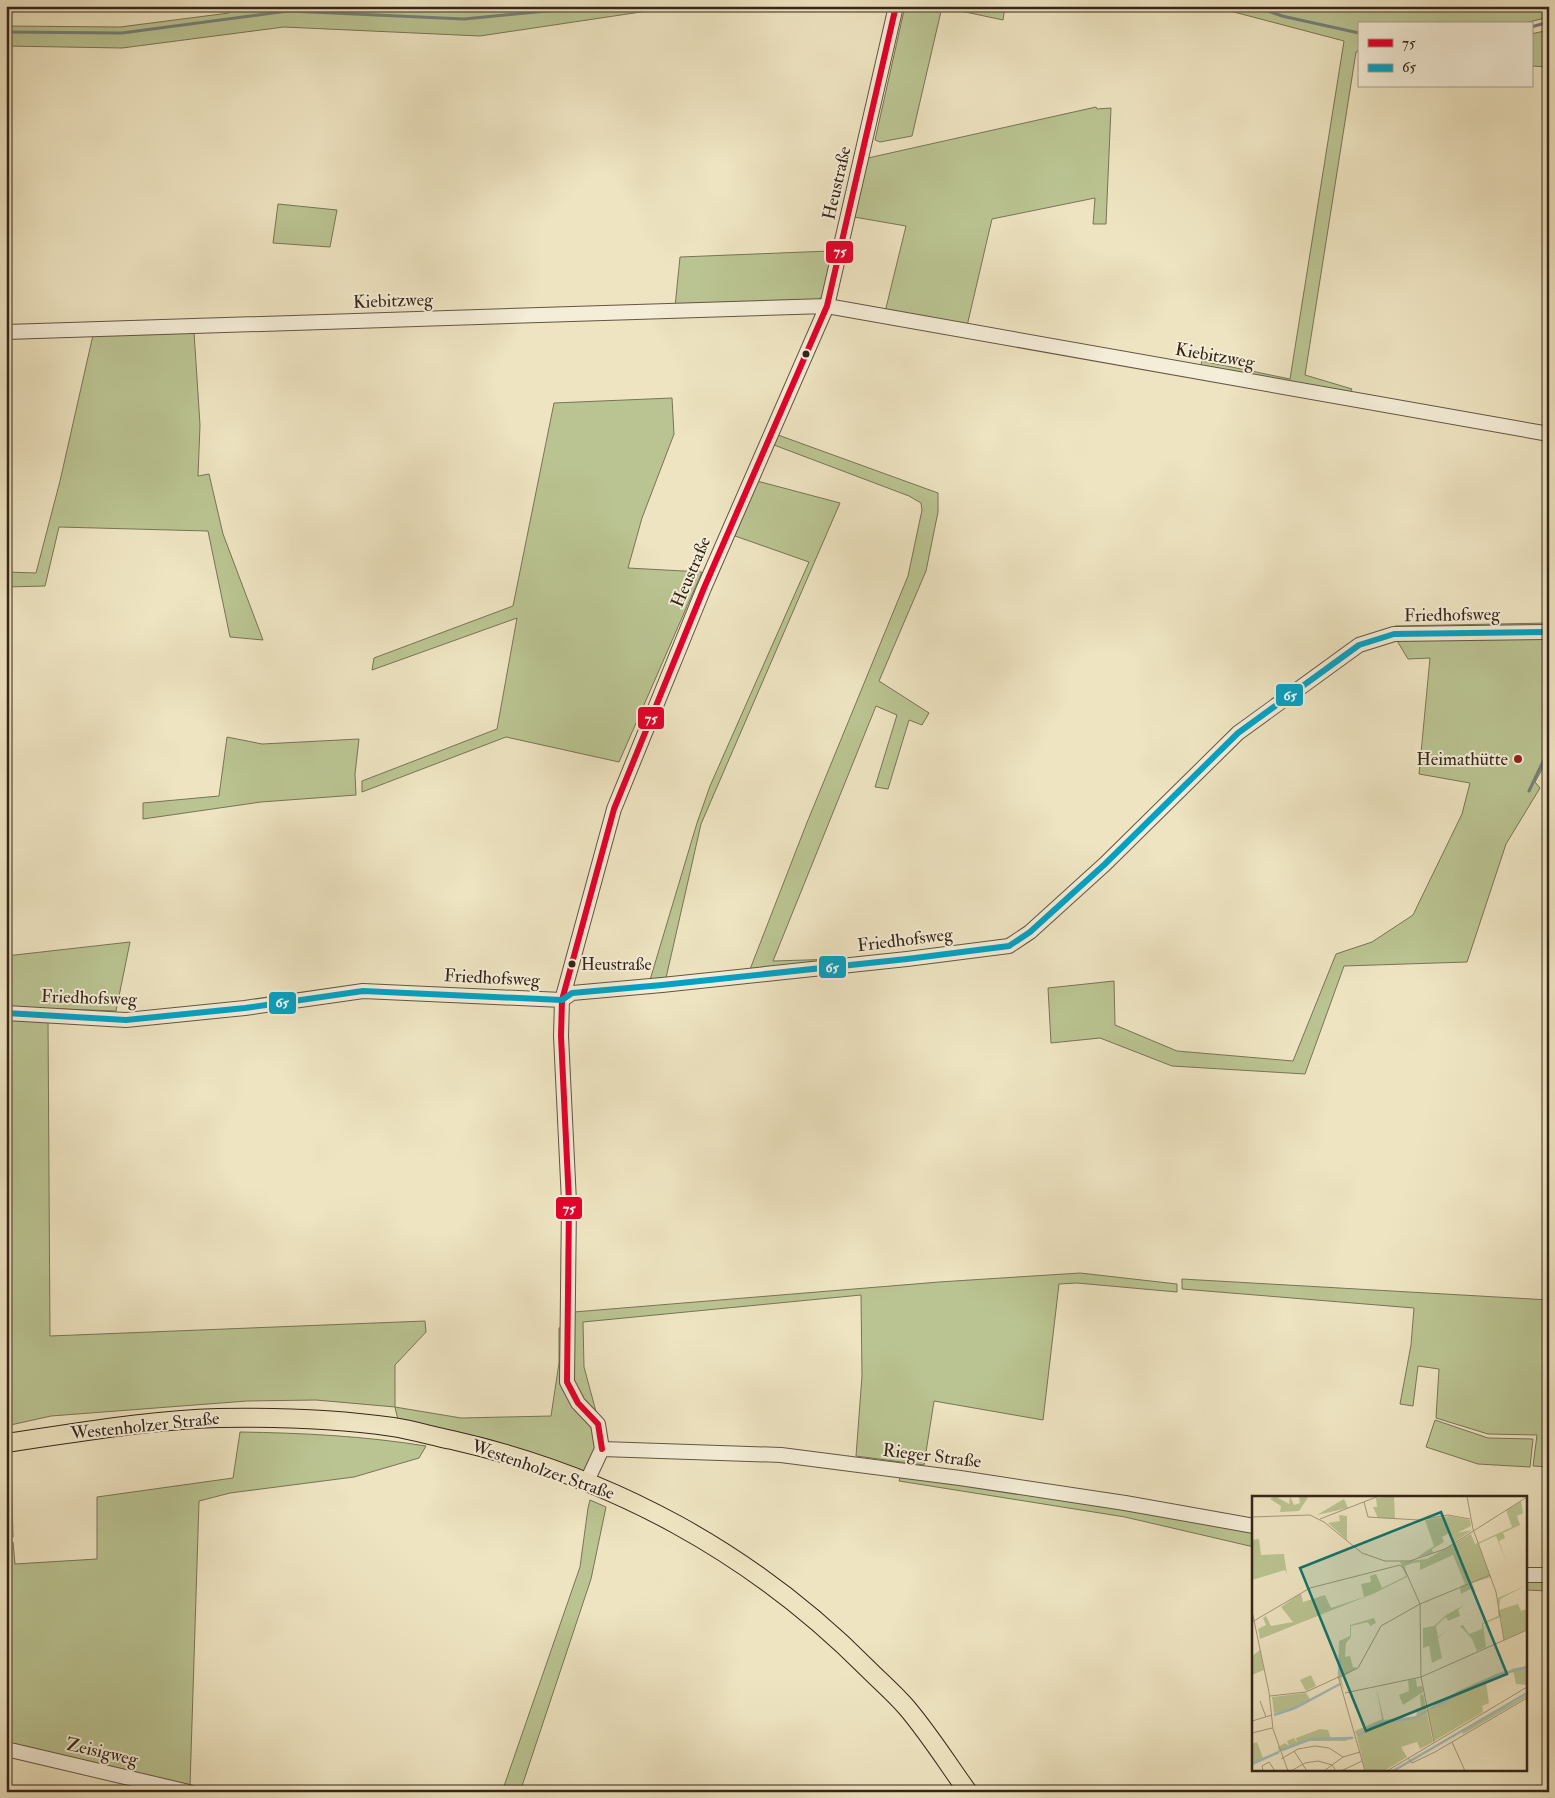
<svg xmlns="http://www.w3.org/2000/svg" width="1555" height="1798" viewBox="0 0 1555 1798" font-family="'IM FELL Double Pica',serif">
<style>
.green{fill:#bac492;stroke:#787455}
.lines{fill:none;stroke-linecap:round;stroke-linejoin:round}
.stream{stroke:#75807b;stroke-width:3}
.minor-casing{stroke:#635542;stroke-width:16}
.major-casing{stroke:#352518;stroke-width:20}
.minor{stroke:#f4edd7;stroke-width:14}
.major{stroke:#eee4c1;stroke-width:18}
.bus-1-casing{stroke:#f4edd7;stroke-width:10}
.bus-2-casing{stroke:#f4edd7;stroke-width:10}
.bus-1{stroke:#e4002b;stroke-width:6}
.bus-2{stroke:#03a2c5;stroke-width:6}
.bus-dot{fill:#352518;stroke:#f4edd7;stroke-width:2}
.poi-dot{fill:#8f2418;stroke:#f4edd7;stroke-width:2}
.labels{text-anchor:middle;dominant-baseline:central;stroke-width:4;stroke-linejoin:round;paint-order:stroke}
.bus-label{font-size:17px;fill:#352518;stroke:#f4edd7;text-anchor:start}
.street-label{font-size:18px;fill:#352518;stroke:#f4edd7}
.poi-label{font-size:18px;fill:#352518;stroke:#f4edd7;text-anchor:end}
.inset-river{fill:none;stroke:#9fbcbd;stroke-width:2.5}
.inset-road{fill:none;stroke:#a4987d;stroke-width:1}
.view{fill:#0f766e;fill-opacity:0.15;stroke:#0f766e;stroke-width:2.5}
.inset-edge{fill:none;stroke:#352518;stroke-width:2.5}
.line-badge{stroke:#f4edd7;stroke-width:2}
.badge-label{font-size:14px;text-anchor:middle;font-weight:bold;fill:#fff}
</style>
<rect width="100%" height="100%" fill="#eee4c1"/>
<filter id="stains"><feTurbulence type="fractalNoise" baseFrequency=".004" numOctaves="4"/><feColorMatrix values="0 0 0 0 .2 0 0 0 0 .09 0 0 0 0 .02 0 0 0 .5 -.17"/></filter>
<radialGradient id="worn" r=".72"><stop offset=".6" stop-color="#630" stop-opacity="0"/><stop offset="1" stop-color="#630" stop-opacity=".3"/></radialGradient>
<path class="green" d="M231 6H681L480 36 284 27 122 48 6 46V26L120 27 229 13Z
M905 6H1005L1003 20 942 7 912 136 880 142 875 140Z
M1211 6H1549V17L1521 24H1359V51L1356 52 1305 375 1352 389 1349 395 1200 368 1202 361 1290 379 1344 41Z
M1549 30V67L1531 66V34Z
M1096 107 1097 109 1111 108 1106 224H1093L1095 198 992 219 967 326 885 312 906 226 854 217 868 158Z
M278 204 337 210 330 247 273 243Z
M830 251 835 253 825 295 816 301 675 307 680 257Z
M194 332 200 425 198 476 209 474 223 534 263 640 230 637 208 531 59 527 45 586 6 587V572L36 573 60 481 93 335Z
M672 398 674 434 642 518 628 568 702 572 619 762 506 737 362 792V781L497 729 517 618 372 670 374 658 513 606 554 403Z
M778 435 938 493V512L926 571 879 681 929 713 922 725 909 720 888 789 875 787 897 715 876 706 773 961 838 959V964L749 972 806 825 908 576 922 510 921 503 909 496 774 445Z
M757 481 840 503 701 824 666 978 650 980 697 823 710 786 809 562 735 536Z
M1549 623V630L1393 632 1395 626Z
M1396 639H1549V757L1535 782 1540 788 1506 844 1467 962 1344 966 1305 1074 1172 1066 1100 1038 1051 1043 1048 988 1114 981 1115 1025 1177 1051 1293 1061 1336 954 1372 942 1413 915 1462 814 1470 783 1419 774 1430 658 1408 659Z
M227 737 262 744 359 739 355 774 356 795 261 802 143 819V803L219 796Z
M130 942 116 1011 6 1007V956Z
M6 1017 48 1019 50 1336 425 1321 426 1332 395 1365V1407L461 1418 551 1416 559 1363V1328L570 1324 574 1312 939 1282 1080 1273 1177 1284V1292L1077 1283 1059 1284 1043 1420 934 1401 924 1465 856 1456 862 1376 861 1295 583 1322 584 1367 605 1445 586 1473 492 1440 398 1420 395 1407 316 1400 247 1401 51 1416 6 1426Z
M1182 1279 1549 1300V1467L1533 1466 1537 1435 1488 1434 1436 1418 1439 1369 1418 1366 1413 1406 1400 1404 1411 1345 1414 1308 1182 1289Z
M1435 1420 1488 1438 1533 1439 1530 1467 1478 1464 1426 1447Z
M240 1432C303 1433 364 1436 426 1446L419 1458 354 1477 230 1493 199 1501 190 1786 6 1743V1542H13L15 1564 97 1559V1497L233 1478Z
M11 1460 13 1537H6V1461Z
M901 1475 958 1482 1254 1531V1547L1125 1517 899 1481Z
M590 1500 606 1507 591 1579 520 1792H502L580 1567 588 1508Z
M1526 1580H1549V1591L1526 1590Z"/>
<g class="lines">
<path class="stream" d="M1254 6 1282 16 1359 33
M1531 27 1549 22
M6 32 122 33 288 11 464 19 599 6
M1529 791 1549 749"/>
<g class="minor-casing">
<path id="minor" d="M6 332 827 306 1549 434
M6 1013 126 1020 245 1008 363 991 562 1000 572 993 662 985 907 959 1009 946 1030 932 1105 864 1238 733 1359 645 1394 634 1549 632
M602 1449 598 1424 578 1403 567 1382 569 1202 561 1036 562 1000 614 809 704 588 827 306 896 6
M602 1449 781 1455 960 1478 1125 1503 1254 1526
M587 1481 602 1449
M1526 1575H1549
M6 1749 189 1792"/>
</g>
<g class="major-casing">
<path id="major" d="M6 1443C76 1433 148 1420 218 1418 276 1417 336 1419 393 1427 413 1430 432 1436 452 1440 611 1476 753 1553 868 1669 881 1682 895 1694 907 1708 929 1734 948 1764 968 1792"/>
</g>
<use href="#minor" class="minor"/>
<use href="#major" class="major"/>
<g class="bus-1-casing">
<path id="bus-1" d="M602 1449 598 1424 578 1403 567 1382 569 1202 561 1036 562 1000 614 809 704 588 827 306 896 6"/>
</g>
<g class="bus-2-casing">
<path id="bus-2" d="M6 1013 126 1020 245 1008 363 991 562 1000 572 993 662 985 907 959 1009 946 1030 932 1105 864 1238 733 1359 645 1394 634 1549 632"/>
</g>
<use href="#bus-1" class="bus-1"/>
<use href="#bus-2" class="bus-2"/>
</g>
<g class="bus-dot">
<circle cx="806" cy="354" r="4.5"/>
<circle cx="572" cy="964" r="4.5"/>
</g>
<circle class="poi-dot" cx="1518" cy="759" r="5"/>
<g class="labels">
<g class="bus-label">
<text x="581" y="964">Heustraße</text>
</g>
<g class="street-label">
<text transform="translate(837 183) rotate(-77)">Heustraße</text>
<text transform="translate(393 301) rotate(-2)">Kiebitzweg</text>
<text transform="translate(1215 356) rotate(10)">Kiebitzweg</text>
<text transform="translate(691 572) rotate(-67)">Heustraße</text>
<text transform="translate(1452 615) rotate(-1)">Friedhofsweg</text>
<text transform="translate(905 940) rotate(-7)">Friedhofsweg</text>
<text transform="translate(492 978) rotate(3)">Friedhofsweg</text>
<text transform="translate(89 998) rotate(2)">Friedhofsweg</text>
<text transform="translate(145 1426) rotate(-6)">Westenholzer Straße</text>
<text transform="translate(932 1456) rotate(7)">Rieger Straße</text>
<text transform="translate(543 1470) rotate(19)">Westenholzer Straße</text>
<text transform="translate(102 1752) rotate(13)">Zeisigweg</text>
</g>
<g class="poi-label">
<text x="1508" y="759">Heimathütte</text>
</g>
</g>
<g transform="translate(1252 1496)">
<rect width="275" height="275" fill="#eee4c1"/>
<path d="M23 0 37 8 38 0 42 9 48 7 47 1 57 0 47 15 28 16 29 10 18 3ZM142 0 143 23 126 22 121 11H125L124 2ZM92 3 96 12 65 19ZM269 5 271 17 265 20 268 29 251 37 253 42 247 45 255 67 244 40 226 48 239 81 220 87 224 97 220 92 209 98 208 91 213 88 201 59 168 74V66L161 67 153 70 155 81 123 97 8 143 6 133 14 129 11 122 14 120 19 130 41 126 29 111 49 97 51 106 73 99 79 112 112 101 109 88 119 86 118 80 124 78 130 92 154 80 148 66 175 63 219 38 223 48 260 31 254 14ZM87 19 95 20V44L76 27 88 25ZM198 20 218 24 219 30 205 37 220 34 201 47 197 37 190 41 192 46 180 53 181 57 164 62 182 50 173 24ZM7 43 9 59 32 58 35 78 33 74 0 84V44ZM275 89 248 103 247 114 266 108 269 115 275 113V134L252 144 249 121 231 128 234 151 225 155 220 143 208 130 211 129 217 138 230 133V127L246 120V102ZM212 109 206 114 208 120 196 125 194 121 184 130 186 141 197 132 186 142 190 162 180 167 177 150 171 152V132L182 130 194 119ZM122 122 124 127 118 130 116 126 99 130V141L94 147 93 161 98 160 101 171 105 172 89 182 92 194 89 188 43 213 22 217 20 201 54 197 58 203 89 187 86 180 87 145 98 140V129ZM8 154 12 174 0 179V160ZM275 170V189L264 188 261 174 258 173ZM256 173 234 186 237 207 230 210 231 216 182 245 175 213 210 193ZM59 179 64 190 54 195 48 184ZM164 183 165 191 170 190 171 196 151 209 147 199 157 195 156 184ZM124 191 132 224 165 220 164 213 169 212 168 199 171 198 181 246 168 253 165 246 149 251 155 261 132 275H113L105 241 131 225 104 239 103 235 130 223ZM275 199V201L211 238 210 235ZM68 233 76 234 79 243 104 241 93 245H51L27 256 26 251 33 247 37 250 35 245 42 242 45 247 44 242ZM5 246 11 262 26 257 0 269V248Z" fill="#bac492"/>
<path class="inset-river" d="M87 179 88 163M178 213 243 180 275 171M22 219 43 212 88 188M105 240 127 227 162 222 175 215M30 254 59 243 101 242M0 268 27 256M141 275 275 197"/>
<path class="inset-road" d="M215 0 221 33 244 96 252 144M112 6 116 21 167 24 196 19 218 23M0 21 58 19 72 26 110 57 133 65H158L193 53 275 1M68 23 127 0M148 69 153 74 168 108 169 181 182 246M0 115 17 196 21 233 36 275M0 126 58 92 148 69M86 180 113 275M93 197 169 181 275 134M18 200 54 196 106 172 129 130 168 108 238 79M8 205 14 221M0 225 20 219M0 237 20 232M200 246 213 275M42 255 55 275M156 262 160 267 183 256 275 202M29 263 46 253 63 250 77 252 91 261M11 275 10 270 17 266 23 275M39 275 53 267 66 265 80 269 84 275M72 275 91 261 108 256M89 275 110 265M135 275 275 191"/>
<path class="view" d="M189 16 255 178 114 235 48 72Z"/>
<rect width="275" height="275" class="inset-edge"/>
</g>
<g class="line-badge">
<rect x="825" y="240" width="29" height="24" rx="5" fill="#e4002b"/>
<rect x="1275" y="683" width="29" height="24" rx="5" fill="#03a2c5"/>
<rect x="637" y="706" width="28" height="24" rx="5" fill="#e4002b"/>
<rect x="818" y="955" width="29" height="24" rx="5" fill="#03a2c5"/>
<rect x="268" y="991" width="29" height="24" rx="5" fill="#03a2c5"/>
<rect x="555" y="1196" width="28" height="24" rx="5" fill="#e4002b"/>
</g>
<g class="badge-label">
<text x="840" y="256">75</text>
<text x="1290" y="700">65</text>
<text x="651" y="723">75</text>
<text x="832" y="972">65</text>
<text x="282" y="1007">65</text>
<text x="569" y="1213">75</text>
</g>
<rect width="1555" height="1798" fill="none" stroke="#eee4c1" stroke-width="25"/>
<rect x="8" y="8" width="1540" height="1783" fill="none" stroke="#352518" stroke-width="2.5"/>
<rect x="12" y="12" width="1530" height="1773" fill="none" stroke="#352518"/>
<rect x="1358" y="22" width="175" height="65" fill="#f4edd7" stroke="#a89d8b"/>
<rect x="1368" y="39" width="25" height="8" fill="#e4002b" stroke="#a89d8b"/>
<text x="1402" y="48" font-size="15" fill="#352518">75</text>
<rect x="1368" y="64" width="25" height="8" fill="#03a2c5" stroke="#a89d8b"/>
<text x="1402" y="72" font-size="15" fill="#352518">65</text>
<rect width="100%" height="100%" filter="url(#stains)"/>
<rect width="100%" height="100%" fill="url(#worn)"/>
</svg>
